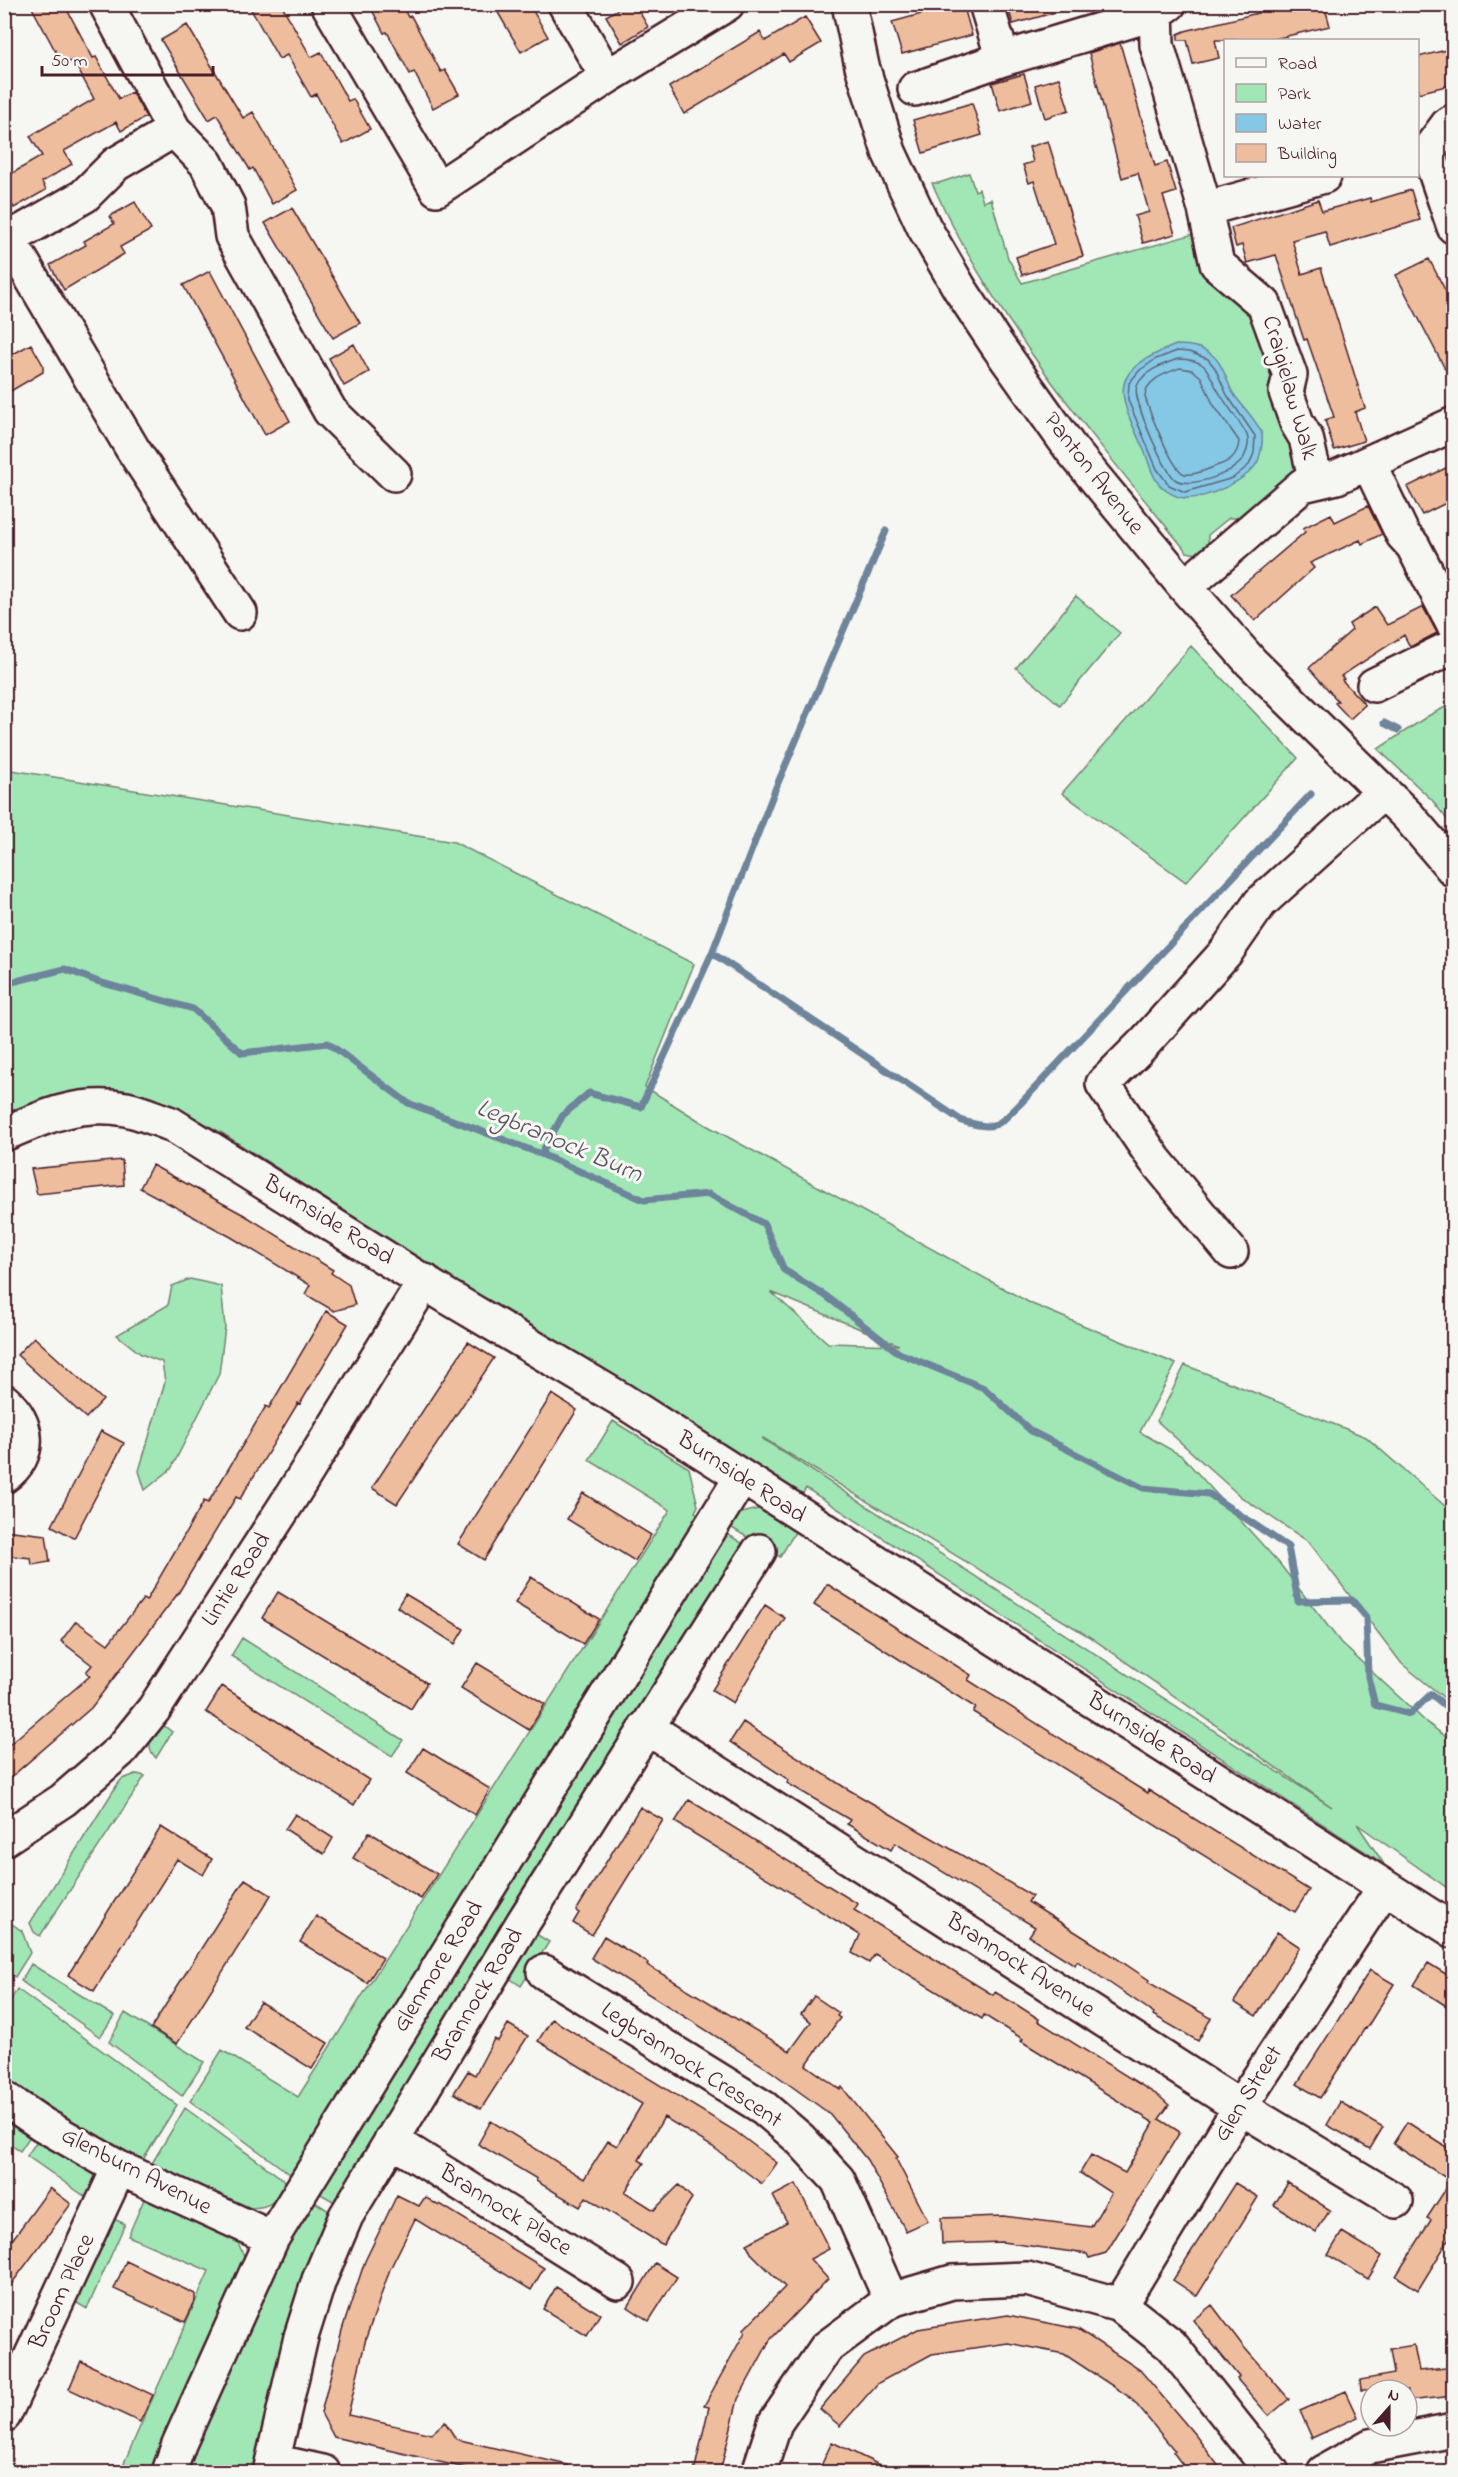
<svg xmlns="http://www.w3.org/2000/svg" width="1458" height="2477" viewBox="0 0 1458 2477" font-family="'Indie Flower',sans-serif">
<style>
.green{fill:#a0e7b5;stroke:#758370;stroke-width:1.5;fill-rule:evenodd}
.water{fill:#84c8e5;stroke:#6d849b;stroke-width:1.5}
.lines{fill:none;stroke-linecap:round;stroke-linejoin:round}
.shore{stroke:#616375;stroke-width:1.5}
.stream{stroke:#6d849b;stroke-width:7}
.building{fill:#edbd9d;stroke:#4a1f2b;stroke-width:1.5}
.minor-casing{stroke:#4a1f2b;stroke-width:38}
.minor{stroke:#f6f6f2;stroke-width:33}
.labels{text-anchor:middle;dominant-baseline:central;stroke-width:6;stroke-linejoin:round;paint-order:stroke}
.street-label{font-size:24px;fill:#4a1f2b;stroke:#f6f6f2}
.water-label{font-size:26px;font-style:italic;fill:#5b5263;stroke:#f6f6f2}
</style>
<rect width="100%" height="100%" fill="#f6f6f2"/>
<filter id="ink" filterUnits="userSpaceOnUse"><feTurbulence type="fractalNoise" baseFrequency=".0167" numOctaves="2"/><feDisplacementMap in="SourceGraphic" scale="12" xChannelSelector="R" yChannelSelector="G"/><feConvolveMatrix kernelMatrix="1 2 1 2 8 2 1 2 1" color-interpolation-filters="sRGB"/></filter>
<g filter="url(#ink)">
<path class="green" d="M969 173 975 191 979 189 983 202 991 199 1008 258 1022 283 1197 233 1259 313 1253 324 1267 363 1279 368 1304 467 1295 468 1241 518H1229L1208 535V547L1196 554 1187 552C1094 438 992 318 932 183H939Z
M1076 596 1120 633 1060 705 1016 668Z
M1191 646 1298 758 1186 882 1062 793Z
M1453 703V827L1432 800 1378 749 1428 716Z
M5 769 454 842 694 964 645 1087 706 1125 1032 1304 1176 1364 1140 1432 1182 1456 1279 1563 1341 1643 1426 1722 1453 1742V1892L1357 1824 1384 1864 806 1488 799 1500 222 1133 176 1108 138 1095 106 1093 5 1120ZM771 1292 899 1345 828 1343ZM763 1438 1093 1639 1332 1807 763 1439Z
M190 1279 221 1286 225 1327 219 1374 171 1469 145 1490 139 1471 165 1382 162 1362 141 1354 117 1335 168 1305 172 1286Z
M1185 1365 1366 1437 1453 1513V1705L1402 1664 1309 1542 1241 1497 1157 1421Z
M613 1421 689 1468 698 1506 695 1512 701 1516 294 2177 190 2101 222 2050 298 2097 670 1510 589 1460Z
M758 1509 766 1511 797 1529 780 1557 727 1525 738 1514Z
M724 1532 745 1545 340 2205 317 2192Z
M242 1638 403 1740 392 1756 231 1656Z
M158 1721 172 1732 156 1758C144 1746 152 1735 158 1721Z
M137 1774 145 1776 40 1936 34 1932 30 1923 117 1785 122 1779Z
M5 1919 22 1931 30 1953 15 1977 5 1970Z
M536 1934 549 1942 521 1986 509 1978Z
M31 1964 114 2016 100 2037 21 1981Z
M17 1989 177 2105 141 2163 90 2136 5 2081 4 2013Z
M125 2013 204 2062 182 2096 109 2042Z
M185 2108 288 2183C279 2200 270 2208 250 2208L151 2165Z
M4 2113 33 2132 20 2151 5 2141Z
M40 2136 91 2166 98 2182 93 2202 27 2156Z
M145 2197 234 2234 244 2256 242 2270 154 2472H120L209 2271 128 2236Z
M312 2200 335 2215 259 2472H182L285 2244Z
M107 2216 125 2224 87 2309 77 2303 74 2294Z"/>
<path class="water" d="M1176 345C1187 345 1201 346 1211 354 1223 363 1226 380 1233 393 1240 404 1259 423 1262 434 1263 441 1261 454 1258 461 1249 480 1205 500 1184 498 1179 498 1171 494 1167 491 1152 482 1150 463 1143 448 1115 390 1109 371 1176 345Z"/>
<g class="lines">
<path class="shore" d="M1177 351 1189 352 1208 359 1215 368 1227 395 1255 436 1254 453 1249 465 1233 478 1185 492 1169 485 1157 469 1128 400 1129 383 1140 370 1156 359Z
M1178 359C1187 359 1197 360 1204 366 1208 370 1210 376 1213 381 1222 401 1237 416 1247 435 1250 442 1247 451 1244 457 1237 473 1190 489 1176 480 1165 473 1131 398 1137 386 1143 371 1164 364 1178 359Z
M1180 368 1192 370 1201 377 1213 404 1239 441C1238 455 1230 462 1216 466 1208 469 1194 476 1185 474 1173 472 1149 410 1145 397 1145 380 1166 373 1180 368Z"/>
<path class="stream" d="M1384 723 1398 730
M712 953 962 1121C995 1130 996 1128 1020 1104L1311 794
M4 984 65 969 96 981 193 1009 242 1053 328 1043 408 1103 541 1154 644 1200 709 1194 764 1224 784 1270 826 1296 899 1353 984 1388 1031 1431 1143 1488 1209 1494 1288 1547 1298 1601 1352 1600 1366 1617 1368 1677 1375 1705 1410 1714 1431 1694 1454 1713
M541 1154 563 1115 589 1093 641 1107 712 953 774 792 886 531"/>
</g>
<path class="building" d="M30 4H64L93 58 96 57 119 99 132 92 146 117 121 131 116 122 64 151 72 164 42 182 46 190 14 208 4 192V178L42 156 30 136 94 99 73 60 63 65Z
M248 4H281L311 57 321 52 348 101 353 99 370 129 343 144 316 94 311 97 287 55 279 59Z
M369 4H401L408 17 411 16 441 72 445 70 459 94 433 108 414 72 410 74 387 32 384 33Z
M493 4H529L548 37 521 52Z
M627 4H635L648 27 622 43 606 16Z
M958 4H963L972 35 902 54 892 22Z
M1007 4H1063L1064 10 1013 24Z
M1272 4H1324L1330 26 1270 40H1215L1219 58 1193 64 1187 40H1178V34L1185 31 1258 13 1257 9Z
M805 17 821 43 789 62 784 54 684 114 669 87 760 32 765 41Z
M187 25 243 118 253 112 297 190 272 204 253 168 250 170 217 115 209 120 161 40Z
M1120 43 1155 166 1167 162 1176 192 1163 196 1175 234 1143 243 1135 216 1149 212 1138 173 1122 178 1089 53Z
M1454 48V84L1418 93V57Z
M1024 74 1032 101 1000 111 992 83Z
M1059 78 1069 110 1045 118 1035 85Z
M972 103 982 135 923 153 913 120Z
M1048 141 1083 256 1022 275 1016 257 1054 244 1034 181 1029 183 1023 165 1033 162 1029 147Z
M1411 190 1420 220 1330 247 1325 231 1292 240 1302 274 1321 268 1365 408 1355 412 1364 441 1334 450 1325 420 1334 417 1307 339 1304 340 1276 255 1247 263 1242 245 1236 247 1231 228 1318 200 1322 211 1370 198 1371 202Z
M135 202 151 230 120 247 124 254 64 290 50 265 86 245 84 241 114 224 110 216Z
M292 208 360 323 333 338 265 223Z
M1429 259 1454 307V386L1396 275Z
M210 271 290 421 265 435 183 285Z
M31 344 43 365V372L4 395V359Z
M354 344 369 372 344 386 329 358Z
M1454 464V499L1422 515 1407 487Z
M1368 506 1382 534 1362 544 1360 540 1310 563 1314 568 1255 621 1231 595 1305 532 1303 528 1331 514 1335 522Z
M1375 607 1387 625 1423 607 1437 633 1410 647 1404 635 1341 676 1344 679 1342 680 1365 705 1350 719 1335 703 1338 701 1309 668 1352 630 1349 624Z
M122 1160 124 1185 37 1194 31 1169Z
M152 1165 246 1216 333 1270 331 1273 349 1285 355 1305 334 1311 305 1294 310 1285 231 1237 140 1188Z
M326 1311 348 1324 300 1404 298 1403 240 1499 236 1497 179 1592 91 1708 4 1783V1749L90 1676 86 1672 92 1665 61 1641 76 1621 108 1644 143 1599 146 1601 204 1501 208 1503 266 1406 269 1408Z
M34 1337 103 1400 86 1418 17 1355Z
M468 1342 494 1358 397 1504 372 1488Z
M552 1394 577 1410 484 1560 458 1544Z
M101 1431 124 1443 74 1538 52 1526Z
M583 1493 651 1535 635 1561 567 1519Z
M4 1530 46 1535 50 1562 32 1565 31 1558 4 1555Z
M531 1577 599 1619 583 1644 515 1603Z
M827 1584 971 1675 968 1680 1147 1793 1148 1790 1309 1890 1295 1912 973 1712 976 1708 814 1605Z
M278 1592 427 1683 411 1709 262 1618Z
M405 1594 464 1629 455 1644 397 1607Z
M765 1605 785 1618 733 1703 712 1690Z
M477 1663 545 1704 529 1730 461 1688Z
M222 1686 369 1780 354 1805 206 1712Z
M743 1722 844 1787 1032 1896 1028 1902 1107 1952 1149 1980 1148 1982 1211 2018 1198 2041 1153 2015 1154 2013 1077 1961 1075 1965 1029 1936 1035 1927 895 1843 891 1850 847 1824 850 1820 787 1783 789 1780 730 1742Z
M423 1748 490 1789 475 1815 407 1773Z
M689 1800 858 1904 854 1910 993 1995 995 1992 1017 2005 1039 2019 1038 2021 1159 2096 1169 2105 1159 2119 1180 2132 1106 2253 1089 2258 1087 2254 1002 2242 942 2244 941 2218 1003 2216 1091 2227 1111 2193 1080 2173 1091 2155 1125 2173 1154 2123 1021 2041 1023 2039 1003 2027 984 2015 982 2019 875 1954 869 1963 852 1953 860 1935 675 1822Z
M640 1807 663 1820 592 1935 573 1923 579 1913 576 1911Z
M295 1814 333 1838 324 1854 285 1829Z
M161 1827 212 1859 203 1875 177 1859 94 1991 68 1975Z
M369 1832 437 1874 421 1899 353 1858Z
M245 1879 271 1895 177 2044 151 2028Z
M316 1916 383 1958 367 1983 300 1942Z
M1277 1932 1300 1947 1256 2016 1234 2002Z
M604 1936 648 1963 647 1965 790 2051 811 2022 801 2014 814 1996 839 2013 837 2016 840 2018 806 2065 840 2089 842 2087 898 2157 896 2159 928 2221 906 2231 867 2160 830 2114 765 2067 591 1958Z
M1428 1963 1454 1979V2011L1414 1985Z
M1370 1970 1394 1984 1366 2029 1365 2028 1320 2098 1297 2084Z
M260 2002 328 2043 312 2069 244 2027Z
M552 2019 735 2131 777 2163 762 2184 713 2147 664 2117 639 2160 644 2163 625 2192 654 2210 679 2185 692 2198 663 2245 586 2197 580 2207 536 2181 537 2179 478 2144 491 2121 584 2179 608 2141 617 2146 642 2104 538 2041Z
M508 2024 528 2036 481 2109 454 2093 468 2071 475 2075 494 2039 498 2041Z
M1340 2102 1383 2127 1370 2149 1327 2125Z
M1407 2122 1454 2152V2231L1418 2290 1396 2276 1431 2220 1427 2218 1451 2181 1393 2144Z
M1235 2183 1258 2197 1197 2296 1173 2280Z
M1288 2183 1330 2210 1316 2232 1274 2205Z
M796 2184 829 2249 810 2259 828 2279 770 2340 738 2399 720 2472H694L709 2407 704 2406 745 2332 743 2330 785 2287 751 2253 747 2244 787 2222 773 2196Z
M50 2188 71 2204 4 2294V2251Z
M397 2195 419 2206 425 2197 439 2206 440 2204 544 2268 531 2290 415 2219 390 2269 376 2310 366 2338 348 2415 431 2434 445 2422 456 2439 568 2465 567 2472H482L334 2437 321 2413 342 2330 365 2261Z
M1342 2232 1382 2256 1368 2279 1328 2255Z
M126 2261 195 2294V2301L185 2322 114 2289Z
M655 2263 677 2277 649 2321 628 2307Z
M556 2287 600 2314 587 2336 543 2309Z
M1212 2305 1243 2346 1289 2399 1269 2416 1237 2379 1239 2377 1193 2320Z
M1008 2315 1078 2329 1140 2370 1196 2436 1223 2472H1188L1173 2452 1175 2451 1131 2398 1064 2354 1008 2343 932 2354 878 2383 840 2426 820 2409 864 2357 918 2329Z
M1414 2345 1419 2371 1454 2367V2396L1407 2401V2390H1361L1360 2380 1394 2374 1390 2349Z
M81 2361 153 2395 140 2422 69 2389Z
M1346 2391 1358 2417 1312 2438 1300 2411Z
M832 2442 894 2472H831L820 2468Z"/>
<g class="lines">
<g class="minor-casing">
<path id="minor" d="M106 4 174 130 206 163 228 206 232 236 330 411 394 474
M328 4 437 189 607 77 727 4
M565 4 607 77
M849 4 862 66 889 152 924 227 960 289 997 345 1071 449 1185 587 1251 662 1408 816 1454 870
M986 4 1003 59 1156 13 1169 4
M1156 4 1157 45 1205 209 1217 264 1264 304 1290 375 1286 392 1297 423 1306 438 1316 482
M915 89 1003 59
M1428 151 1454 227
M1428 151 1448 124 1454 121
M1205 209 1324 176
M4 231 132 448 240 613
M9 239 84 196 116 164 174 130
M1369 464 1403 535 1413 546 1454 625
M1185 587 1303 485 1337 477 1454 424
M1374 685 1454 646
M4 1134C45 1116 80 1101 126 1109 141 1112 156 1119 171 1124L448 1297 620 1399 1454 1931
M1231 1252 1155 1160 1103 1084 1145 1042 1226 952 1260 903 1383 792
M4 1401C29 1422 33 1456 4 1476
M646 1727 1240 2107 1396 2201
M4 1839 63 1800 121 1750 154 1709 291 1497 425 1281
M544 1972 764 2108 800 2139 838 2180 891 2300
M4 2098 42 2124 119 2168 272 2238
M391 2140 618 2282
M1120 2305 1240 2107 1384 1888
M4 2415 119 2168
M273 2461 323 2472
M169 2472 179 2444 272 2238 741 1478
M270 2472 301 2337 319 2280 346 2216 524 1921 759 1551
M759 2472 775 2423 826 2348 891 2300 952 2282 1027 2279 1120 2305 1171 2345 1272 2472
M1324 2472 1370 2446 1454 2430"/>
</g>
<use href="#minor" class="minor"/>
</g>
</g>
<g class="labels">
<g class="street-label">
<text transform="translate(1289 388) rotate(74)">Craigielaw Walk</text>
<text transform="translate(1093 474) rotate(52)">Panton Avenue</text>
<text transform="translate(328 1221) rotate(32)">Burnside Road</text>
<text transform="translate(741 1478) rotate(33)">Burnside Road</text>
<text transform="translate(237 1580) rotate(-57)">Lintie Road</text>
<text transform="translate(1151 1739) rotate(33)">Burnside Road</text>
<text transform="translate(1020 1966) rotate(33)">Brannock Avenue</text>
<text transform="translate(439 1967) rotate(-58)">Glenmore Road</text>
<text transform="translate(479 1996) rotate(-59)">Brannock Road</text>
<text transform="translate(691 2066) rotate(33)">Legbrannock Crescent</text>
<text transform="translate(1249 2094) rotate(-58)">Glen Street</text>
<text transform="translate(136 2172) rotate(27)">Glenburn Avenue</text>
<text transform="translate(505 2211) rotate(32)">Brannock Place</text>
<text transform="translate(63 2292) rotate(-65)">Broom Place</text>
</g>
<g class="water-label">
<text transform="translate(559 1142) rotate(23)">Legbranock Burn</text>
</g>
</g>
<rect width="1458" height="2477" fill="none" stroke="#f6f6f2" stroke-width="24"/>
<rect x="12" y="12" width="1434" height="2453" fill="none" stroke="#4a1f2b" stroke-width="2" filter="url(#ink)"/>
<rect x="1224" y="39" width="195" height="138" fill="#f6f6f2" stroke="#b1a0a2" stroke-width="1.5"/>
<rect x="1236" y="58" width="30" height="9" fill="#f6f6f2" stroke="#b1a0a2" stroke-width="1.5"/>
<text x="1278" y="69" font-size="18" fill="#4a1f2b">Road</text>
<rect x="1236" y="84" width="30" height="18" fill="#a0e7b5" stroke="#b1a0a2" stroke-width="1.5"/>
<text x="1278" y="99" font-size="18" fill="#4a1f2b">Park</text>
<rect x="1236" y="114" width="30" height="18" fill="#84c8e5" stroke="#b1a0a2" stroke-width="1.5"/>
<text x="1278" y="129" font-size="18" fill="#4a1f2b">Water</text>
<rect x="1236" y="144" width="30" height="18" fill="#edbd9d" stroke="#b1a0a2" stroke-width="1.5"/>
<text x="1278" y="159" font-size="18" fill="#4a1f2b">Building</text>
<g transform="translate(1389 2408) rotate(21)"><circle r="28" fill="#f6f6f2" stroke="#b1a0a2" stroke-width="1.5"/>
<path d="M0-4.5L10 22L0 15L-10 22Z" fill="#4a1f2b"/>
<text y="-9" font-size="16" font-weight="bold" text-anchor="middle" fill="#4a1f2b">N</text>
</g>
<path d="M42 66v9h171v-9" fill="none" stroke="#4a1f2b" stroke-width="3"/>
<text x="51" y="66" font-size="18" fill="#4a1f2b" stroke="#f6f6f2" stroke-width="4.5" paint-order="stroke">50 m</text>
</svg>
